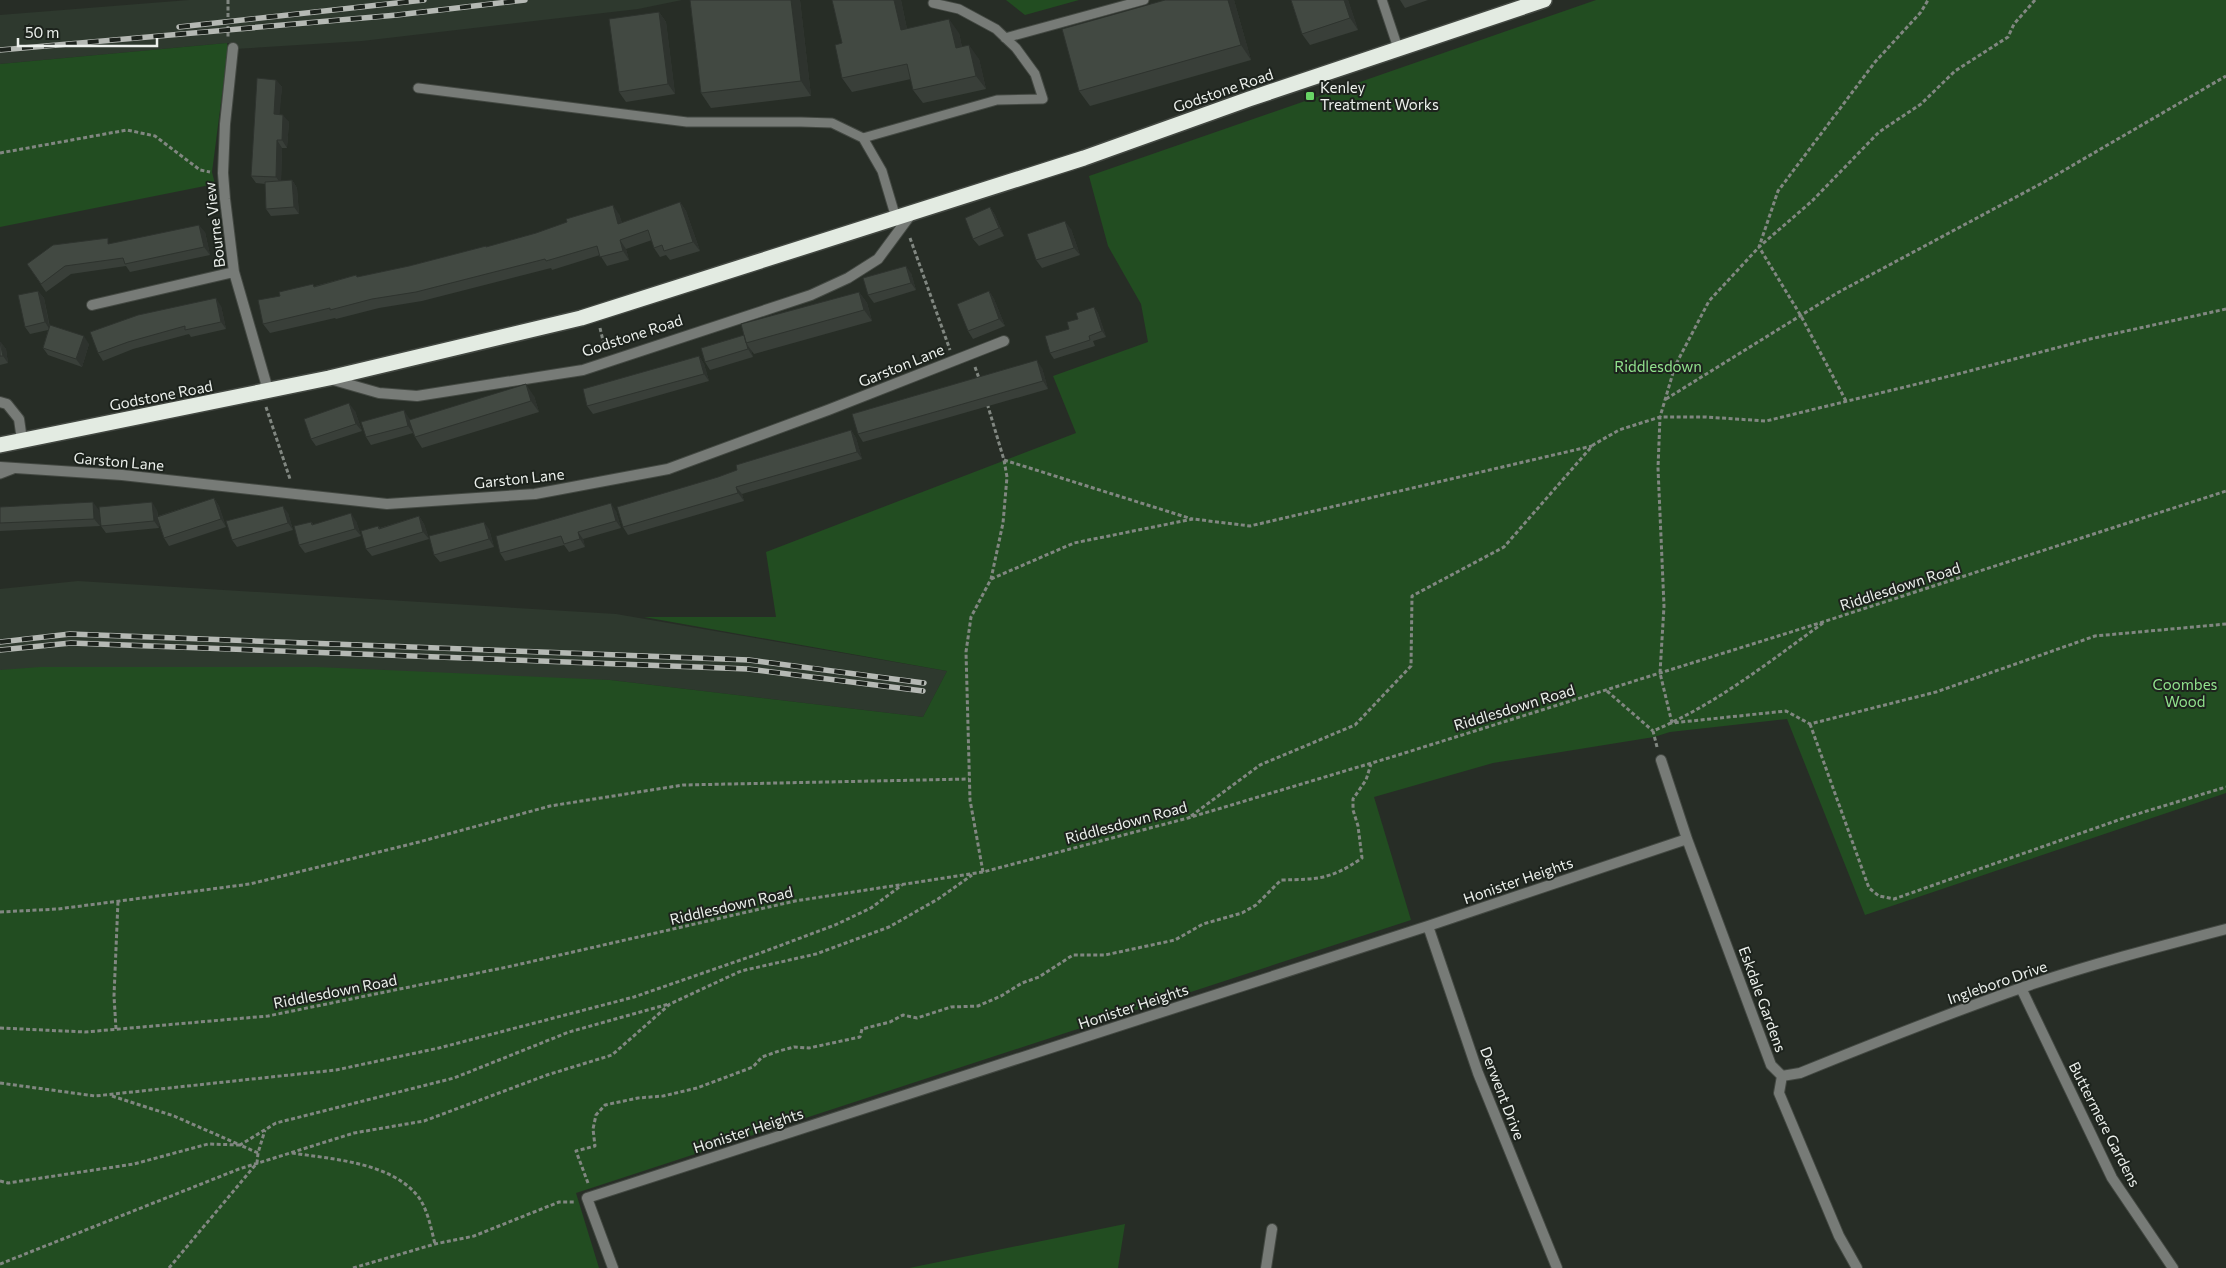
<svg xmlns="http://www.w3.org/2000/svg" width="2226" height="1268" viewBox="0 0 2226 1268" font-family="Commissioner,sans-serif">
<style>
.built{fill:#2e392e}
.green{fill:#224d21}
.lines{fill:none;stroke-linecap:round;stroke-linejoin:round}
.lane-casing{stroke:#434842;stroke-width:11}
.street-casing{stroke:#434842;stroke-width:12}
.highway-casing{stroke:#434842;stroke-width:18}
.path{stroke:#818781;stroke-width:3;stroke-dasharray:4 2.5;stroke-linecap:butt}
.lane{stroke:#777b77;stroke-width:9}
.street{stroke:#777b77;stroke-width:10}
.highway{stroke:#e3ebe2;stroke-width:15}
.rail-casing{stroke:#b5b9b4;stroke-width:5.5}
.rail{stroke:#1d231d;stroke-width:4;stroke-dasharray:11;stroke-linecap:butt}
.wall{fill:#393f39}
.shaded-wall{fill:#2e332e}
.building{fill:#424942;stroke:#2e332e}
.poi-dot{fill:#68d465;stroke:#1d231d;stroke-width:2}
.labels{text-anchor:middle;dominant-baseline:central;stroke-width:4;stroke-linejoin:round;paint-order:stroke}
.poi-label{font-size:15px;fill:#ecf0ec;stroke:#1d231d;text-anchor:start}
.street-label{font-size:15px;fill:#ecf0ec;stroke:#1d231d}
.park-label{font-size:15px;fill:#91e28d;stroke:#1d231d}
</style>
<rect width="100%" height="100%" fill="#272d26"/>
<path class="built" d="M189 0H682L638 9 362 41 234 49 235 44 227 43 0 64V15Z
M78 581 616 614 947 671 923 717 610 680 0 672V589Z"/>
<path class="green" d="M1006 0H1079L1025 15Z
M1596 0H2226V793L1865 915 1787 719 1670 732 1654 737 1493 763 1374 797 1411 920 576 1193 599 1268H0V670L40 667H317L610 680 923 717 947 671 644 617H776L766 552 1076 433 1053 376 1148 342 1141 304 1108 246 1089 176Z
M227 43 228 48 212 172 215 184 0 227V64Z
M1125 1224 1118 1268H909Z"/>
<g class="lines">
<g class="lane-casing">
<path id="lane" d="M1382 0 1398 48
M1005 38 1144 0
M418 88 687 122H801L832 123 863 138 997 100 1043 99 1035 74 1016 48 996 29 959 9 933 3
M863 138 882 171 896 218
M0 474 13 469"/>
</g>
<g class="street-casing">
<path id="street" d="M233 48 225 124 223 173 225 199 234 272 266 383 262 393
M92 305 234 272
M330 379 379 393 417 396 583 370 811 295 848 278 878 259 912 213
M0 402 7 404 19 419 22 440
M0 467 122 475 387 504 535 494 668 469 828 410 1004 341
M1661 760 1687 839 1771 1065 1782 1076 1779 1093 1839 1236 1857 1268
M1428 926 1478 1073 1557 1268
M2021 988 2112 1178 2173 1268
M1782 1076 1800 1073C1874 1043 1947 1014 2021 988 2088 965 2157 947 2226 929
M613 1268 587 1198 1428 926 1687 839
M1266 1268 1272 1229"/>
</g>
<g class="highway-casing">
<path id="highway" d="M0 445 329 378 581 318 1084 158 1249 99 1544 0"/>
</g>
<path class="path" d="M228 0V37
M2035 0 2014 24 2008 37 1955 71 1921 104 1879 132 1812 201 1759 247 1709 301 1675 366 1660 417 1658 468 1664 606 1660 673 1672 723 1786 711 1810 724 1936 692 2095 636 2226 624
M0 153 127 130 155 136 200 170 210 172
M910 238 950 350
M600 328 605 349
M975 367 980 381
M1666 399 1837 293 2044 182 2226 76
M1846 401 1801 316 1759 247 1778 191 1875 62 1921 12 1928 0
M266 407 290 479
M1004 460 1192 519
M991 579 1074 543 1193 519 1250 526 1592 446
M1607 691 1653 731
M1810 724 1869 888 1879 896 1894 899 2124 818 2226 787
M1657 747 1653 731C1715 705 1769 662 1823 623
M1191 816 1260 765 1355 725 1411 666 1412 596 1504 547 1593 445 1619 430 1660 417H1706L1766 421 1958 374 2090 339 2226 309
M983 872 970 800 966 652 971 617 991 579 1003 523 1007 477 1004 460 987 403
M0 912 58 909 250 884 419 842 550 806 683 785 969 779
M0 1028 85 1032 268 1016 512 966 795 901 983 872 1188 818 1395 756 1826 621 2226 491
M116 1029 114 996 118 901
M0 1083 95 1096 336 1070 439 1048 634 997 755 955 835 925 871 908 902 885
M112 1096 174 1116 240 1145 276 1123 454 1078 569 1032 669 1004
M292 1153C331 1159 388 1162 416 1194 427 1206 431 1228 435 1244
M0 1181 8 1183 134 1164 208 1144 240 1145 258 1153
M588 1183 576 1151 595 1146 593 1129 596 1115 605 1105 638 1098 663 1096 697 1088 753 1067 762 1057 779 1051 794 1047 809 1048 860 1037 862 1029 890 1022 903 1015 917 1018 951 1007 978 1006 1001 996 1022 983 1039 977 1073 955H1105L1175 940 1203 924 1242 913 1256 905 1281 880C1318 879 1330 880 1362 858L1358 826 1353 810V799L1366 780 1371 764
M0 1264 239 1169 354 1133 424 1121 547 1075 612 1055 670 1004 741 971 816 954 889 927 938 899 972 875
M169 1268 257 1163 258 1153 265 1130
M353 1268 435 1244 474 1236 559 1202H575"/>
<use href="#lane" class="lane"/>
<use href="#street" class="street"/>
<use href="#highway" class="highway"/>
<g class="rail-casing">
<path id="rail" d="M179 27 424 0
M0 50 397 15 525 0
M0 642 70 634 749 660 924 683
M0 650 71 643 748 669 923 691"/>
</g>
<use href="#rail" class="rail"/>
</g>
<path class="wall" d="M690 0H800L811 96 711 108 701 93Z
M832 0H901L907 29 959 33 962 47 979 59 986 89 923 103 913 90 911 79 852 92 842 78V43Z
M1234 0 1251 60 1090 106 1079 91Z
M1291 0H1348L1358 30 1310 45 1302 34Z
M1400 0H1428L1405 8Z
M659 12 666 22 675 94 626 102 619 92Z
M276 80 282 87 279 114 289 122 287 148H282L281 181 292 180 297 188 299 214 271 216 266 209 265 184 256 183 251 176Z
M680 202 686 211 700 251 670 260 666 255 660 257 654 248 652 240 626 249 629 260 607 266 600 255 552 270 551 268 422 301 379 308 336 319 335 318 270 333 263 324 315 286 356 275 357 277 409 266 486 246 487 247 619 214 622 223Z
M990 207 995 215 1004 236 979 246 973 239Z
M1071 229 1080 255 1042 268 1036 260Z
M205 232 210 255 130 272 126 266 71 274 46 292 27 264 112 244Z
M911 273 916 290 874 303 868 295Z
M38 291 44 298 50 327 89 344 82 367 48 355 43 348 48 330 30 334 25 327Z
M989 291 994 299 1005 326 973 339 968 331Z
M859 292 867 303 872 321 754 354 751 350 753 357 710 370 705 362 744 335Z
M221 306 226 329 191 337 189 334 133 349 103 361 98 353Z
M1094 307 1098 313 1106 337 1093 341 1095 346 1054 359 1050 353 1078 319Z
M0 342 6 349 8 363 0 365Z
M699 356 704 364 709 381 593 414 587 406Z
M1042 368 1048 389 863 442 858 434Z
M534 396 539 412 422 448 415 437 413 433 371 445 366 437 409 418 410 420Z
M355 411 362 431 316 446 311 439Z
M851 430 856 438 862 459 742 494 744 501 628 535 623 527Z
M214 498 219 506 226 527 169 546 164 538 158 521 159 528 106 533 101 526 157 510 158 516Z
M0 507 99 510 100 526 0 531Z
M616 511 621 528 583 539 585 547 569 552 564 545 505 561 500 553Z
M288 513 293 530 237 547 232 540Z
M419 516 424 524 429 539 372 556 366 549 378 526 380 528Z
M356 521 361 536 305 553 299 545 311 522 313 524Z
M489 529 494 547 440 562 434 555Z"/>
<path class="shaded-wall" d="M791 0H800L811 96 801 81Z
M894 0H901L910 44 901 30Z
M1228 0H1234L1251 60 1241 45Z
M1344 0H1348L1358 30 1350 18Z
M659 12 666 22 675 94 668 84Z
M949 19 959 33 965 62 956 48Z
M969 45 979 59 986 89 976 76Z
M276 80 282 87 279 122 274 114Z
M283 115 289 122 287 148 282 140Z
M277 140 282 148 281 184 276 177Z
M292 180 297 188 299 214 294 207Z
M680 202 686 211 700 251 693 242Z
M613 205 619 214 625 233 618 224Z
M990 207 995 215 1004 236 999 228Z
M1065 221 1071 229 1080 255 1074 248Z
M199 225 205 232 210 255 204 247Z
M620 240 626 249 629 260 623 251Z
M906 266 911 273 916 290 911 283Z
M38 291 44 298 50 330 45 322Z
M989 291 994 299 1005 326 999 319Z
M859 292 867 303 872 321 864 310Z
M216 298 221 306 226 329 221 322Z
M1094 307 1098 313 1106 337 1102 331Z
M84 336 89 344 82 367 76 359Z
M1 342 6 349 8 363 3 356Z
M746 343 751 350 753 357 748 349Z
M699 356 704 364 709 381 704 374Z
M1037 360 1042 368 1048 389 1043 381Z
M526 384 534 396 539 412 531 401Z
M349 403 355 411 362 431 356 424Z
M404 410 409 418 413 433 408 426Z
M851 430 856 438 862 459 857 452Z
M736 487 742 494 744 501 738 493Z
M214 498 219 506 226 527 221 519Z
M93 502 99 510 100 526 94 519Z
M152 502 157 510 159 528 154 521Z
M611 503 616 511 621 528 616 521Z
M283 506 288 513 293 530 288 523Z
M351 513 356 521 361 536 355 529Z
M419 516 424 524 429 539 423 532Z
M484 522 489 529 494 547 489 539Z
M578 532 583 539 585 547 580 539Z"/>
<path class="building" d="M690 0H791L801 81 701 93Z
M832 0H894L901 30 949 19 956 48 969 45 976 76 913 90 907 64 842 78 835 45 842 43Z
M1165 0H1228L1241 45 1079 91 1062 29Z
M1291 0H1344L1350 18 1302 34Z
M659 12 668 84 619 92 609 19Z
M257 78 276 80 274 114 283 115 282 140H277L276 177 251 176Z
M292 180 294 207 266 209 265 182Z
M680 202 693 242 664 251 662 245 654 248 648 230 620 240 623 251 600 257 597 246 546 261 545 259 416 292 372 299 330 310V308L263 324 258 300 280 296 279 292 313 284 314 287 356 275 357 277 409 266 486 246V247L536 233 567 222 566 219 613 205 618 224Z
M990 207 999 228 973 239 965 218Z
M1065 221 1074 248 1036 260 1027 234Z
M199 225 204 247 125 264 123 258 65 266 41 284 27 264 53 245 108 238V244Z
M906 266 911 283 868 295 863 278Z
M38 291 45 322 25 327 18 295Z
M989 291 999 319 968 331 957 304Z
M859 292 864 310 746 343 741 324Z
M216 298 221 322 185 330V326L128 342 98 353 90 332 138 315Z
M1094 307 1102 331 1089 336 1090 340 1050 353 1045 336 1069 329 1067 322 1078 319 1076 313Z
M50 325 84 336 76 359 43 348Z
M744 335 748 349 705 362 701 348Z
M0 342 3 356H0Z
M699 356 704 374 587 406 583 389Z
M1037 360 1043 381 858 434 852 414Z
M526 384 531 401 415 437 409 420Z
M349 403 356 424 311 439 304 419Z
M404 410 408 426 366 437 361 422Z
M851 430 857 452 736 487 738 493 623 527 617 507 718 477 737 470 736 465Z
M214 498 221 519 164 538 157 517Z
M93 502 94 519 0 523V507Z
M152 502 154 521 101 526 99 507Z
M611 503 616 521 578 532 580 539 564 544 561 536 500 553 496 536Z
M283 506 288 523 232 540 226 521Z
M351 513 355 529 299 545 294 526 311 522 312 525Z
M419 516 423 532 366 549 361 531 378 526 379 529Z
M484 522 489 539 434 555 429 536Z"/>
<rect class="poi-dot" x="1305" y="91" width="10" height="10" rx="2.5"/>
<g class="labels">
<g class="poi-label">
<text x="1320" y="87">Kenley<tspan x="1320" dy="17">Treatment Works</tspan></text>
</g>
<g class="street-label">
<text transform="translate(1223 90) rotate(-19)">Godstone Road</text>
<text transform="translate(214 225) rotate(-97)">Bourne View</text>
<text transform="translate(632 335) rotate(-18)">Godstone Road</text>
<text transform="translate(901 365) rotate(-22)">Garston Lane</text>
<text transform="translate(161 395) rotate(-11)">Godstone Road</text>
<text transform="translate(119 461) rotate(5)">Garston Lane</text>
<text transform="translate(519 478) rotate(-6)">Garston Lane</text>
<text transform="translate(1900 586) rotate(-18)">Riddlesdown Road</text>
<text transform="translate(1514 707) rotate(-17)">Riddlesdown Road</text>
<text transform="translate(1126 822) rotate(-15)">Riddlesdown Road</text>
<text transform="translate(1518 880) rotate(-19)">Honister Heights</text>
<text transform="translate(731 905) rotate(-13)">Riddlesdown Road</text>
<text transform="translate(1997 982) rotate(-19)">Ingleboro Drive</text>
<text transform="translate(335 991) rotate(-11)">Riddlesdown Road</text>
<text transform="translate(1763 999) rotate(70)">Eskdale Gardens</text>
<text transform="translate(1133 1006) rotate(-18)">Honister Heights</text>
<text transform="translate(1503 1093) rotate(69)">Derwent Drive</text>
<text transform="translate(2105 1124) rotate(63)">Buttermere Gardens</text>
<text transform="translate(748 1130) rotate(-18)">Honister Heights</text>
</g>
<g class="park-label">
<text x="1658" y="366">Riddlesdown</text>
<text x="2185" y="684">Coombes<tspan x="2185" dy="17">Wood</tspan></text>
</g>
</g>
<path d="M18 38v8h139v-8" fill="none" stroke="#ecf0ec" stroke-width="2.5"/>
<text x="25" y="38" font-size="15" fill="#ecf0ec" stroke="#1d231d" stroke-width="4" paint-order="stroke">50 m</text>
</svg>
